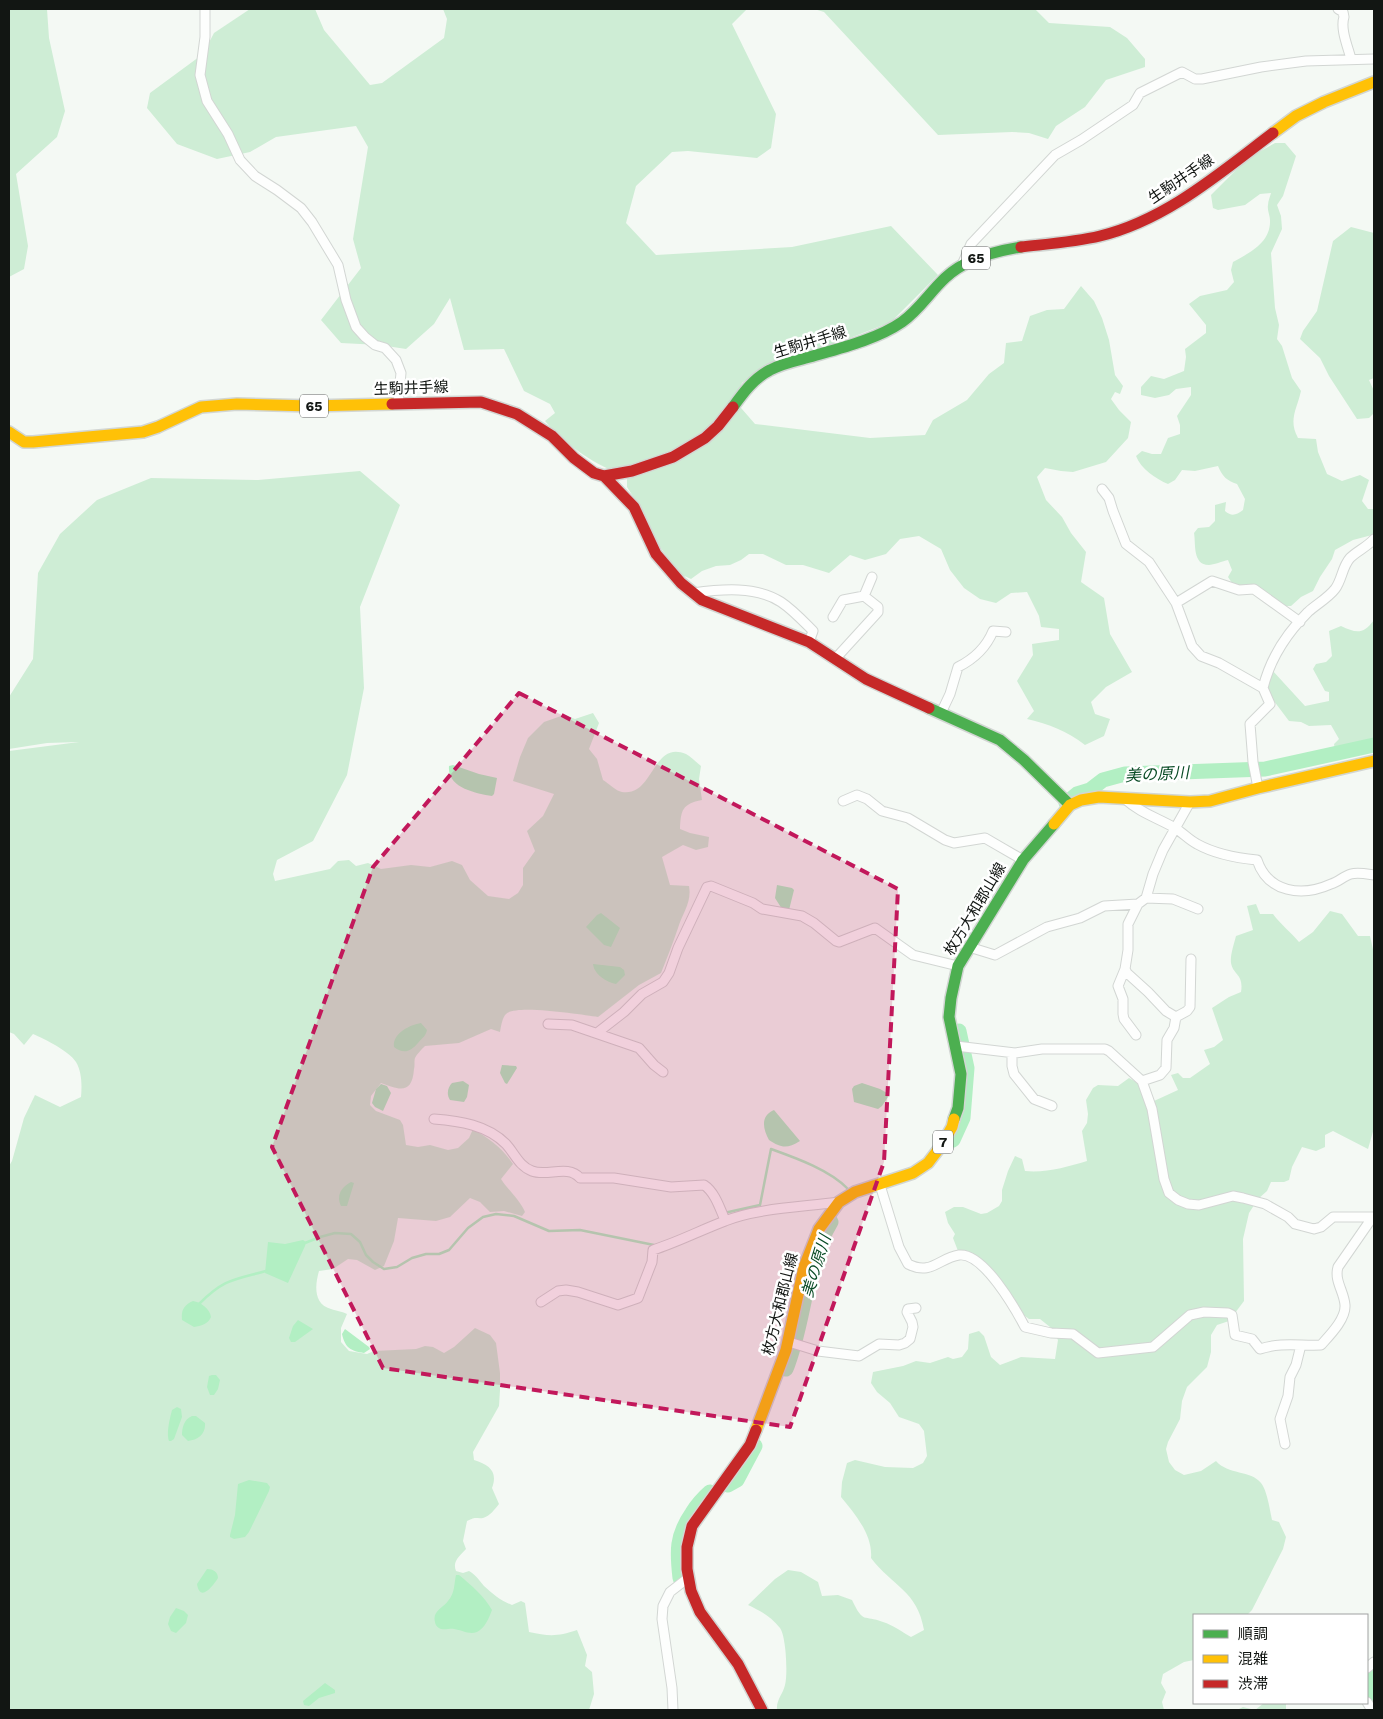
<svg xmlns="http://www.w3.org/2000/svg" width="1383" height="1719" viewBox="0 0 1383 1719" font-family="'Work Sans','Noto Sans JP',sans-serif">
<style>
.green{fill:#ceedd5}
.water{fill:#b2efc3}
.lines{fill:none;stroke-linecap:round;stroke-linejoin:round}
.stream{stroke:#b2efc3;stroke-width:2.5}
.river{stroke:#b2efc3;stroke-width:15}
.street-casing{stroke:#d2d6d3;stroke-width:11}
.fast-casing{stroke:#d2d6d3;stroke-width:14}
.slow-casing{stroke:#d2d6d3;stroke-width:14}
.jam-casing{stroke:#d2d6d3;stroke-width:14}
.street{stroke:#fdfefd;stroke-width:9}
.fast{stroke:#4caf50;stroke-width:11}
.slow{stroke:#ffc107;stroke-width:11}
.jam{stroke:#c62828;stroke-width:11}
.marked{fill:#c2185b;fill-opacity:0.2;stroke:#c2185b;stroke-width:4;stroke-dasharray:10 6;stroke-linejoin:round}
.labels{text-anchor:middle;dominant-baseline:central;stroke-width:5;stroke-linejoin:round;paint-order:stroke}
.shield{fill:#fff;stroke:#595c5a;stroke-width:1}
.shield-label{font-size:14px;font-weight:bold;fill:#121613}
.street-label{font-size:15px;fill:#121613;stroke:#fff}
.water-label{font-size:16px;font-style:italic;fill:#0a4c26;stroke:#fff}
</style>
<rect width="100%" height="100%" fill="#f4f9f4"/>
<path class="green" d="M9 9H47L49 38 65 111 57 137 16 174 28 246 24 269 9 277Z
M250 9H315L324 30 370 85 382 83 444 38 447 19 443 9H747L732 24 776 114 771 148 757 158 688 151 672 152 636 186 626 223 656 255 792 247 891 226 938 275 891 322 822 349 764 366 742 383 735 401 755 424 870 438 925 435 933 420 967 400 989 374 1004 363 1006 343 1022 341 1030 316 1047 310 1064 309 1081 286 1094 301 1102 318 1109 340 1115 375 1123 386 1120 394 1115 392 1111 399 1119 410 1131 422 1128 438 1106 462 1073 472 1061 471 1045 468 1037 477 1046 500 1062 517 1071 533 1086 552 1081 582 1104 598 1110 634 1132 672 1106 687 1091 702 1095 714 1110 719 1104 736 1085 745C1067 731 1049 724 1027 719L1034 711 1017 681 1033 655 1032 644 1059 640V629L1041 627 1039 616 1027 592 1011 593 996 603 980 599 964 588 950 570 941 549 919 536 900 539 886 554 865 560 850 555 829 573 803 565H786L763 554H749L741 560 730 565 716 566 702 571 691 579 680 574 660 547 641 509 627 487V477C594 464 569 448 545 421L555 413 550 404 524 391 504 349 464 350 450 298 434 324 406 349 380 345 341 343 321 320 361 268 353 239 368 147 356 126 276 137 250 152 217 159 177 144 147 108 150 93 203 54 214 33Z
M814 9H1035L1049 23 1110 27 1127 38 1145 59V67L1106 80 1085 107 1056 126 1048 139 1029 133 1012 132 938 135 824 12Z
M1275 143H1285L1296 156 1283 196 1277 205 1281 216 1282 229 1271 253 1275 308 1279 325 1277 339 1282 346 1292 378 1301 391C1297 409 1288 420 1298 438L1316 439 1318 452 1327 474 1342 481 1360 475 1369 480 1362 501 1368 509H1374V533L1372 535 1353 540 1335 550 1332 559 1320 577 1313 591 1301 597 1291 606H1281L1232 583 1228 577 1232 570 1228 560C1223 561 1213 565 1209 565 1192 565 1196 543 1194 533L1198 528 1209 527 1215 521V505L1226 502 1225 511C1232 517 1236 515 1243 510L1245 499 1237 484C1227 481 1222 476 1218 466L1195 471 1182 470 1175 480 1168 484C1156 479 1141 469 1136 456L1142 451 1152 454H1161L1168 438 1180 434V425L1177 416 1191 395V387L1176 389 1169 395 1155 398 1141 395V387L1151 376 1164 379 1184 371 1186 357 1185 349 1206 333V325L1189 304 1200 296 1227 290 1234 282 1231 270 1233 262C1249 253 1271 243 1270 220 1270 215 1267 210 1268 205 1268 201 1270 197 1271 193L1260 194 1245 205 1218 210 1213 208 1211 195 1248 158Z
M1351 227 1374 233V378L1369 380 1374 391V413L1369 418 1357 419 1329 376 1320 358 1300 339 1303 331 1317 311 1333 241Z
M360 471 400 505 360 607 364 688 347 775 313 841 277 860 273 874 275 881 330 869 338 861 349 860 356 866 368 863 381 869 411 865 430 867 452 861 462 865 470 880 488 896 509 899 518 893 523 885V868L535 851 527 831 543 816 554 794 513 781 520 757 528 738 544 722 564 715 575 719 593 713 599 723 589 749 597 759 603 780C608 783 616 791 622 792 654 797 652 740 686 754 691 757 696 762 701 766L699 779 702 800C682 804 681 810 680 829L690 833 709 837 708 847 696 850 683 845 662 857 670 885 689 886C692 902 683 912 678 928 673 943 667 958 661 973L639 985 598 1017C582 1015 516 1004 506 1014 502 1018 501 1027 500 1032L491 1029 459 1043 425 1046C422 1049 417 1054 415 1058 414 1061 415 1066 414 1069 412 1096 398 1089 381 1083L371 1096 370 1105 376 1111 400 1120 403 1125 406 1145 418 1147 430 1145 448 1150 458 1148 469 1138 473 1129C490 1139 502 1148 513 1164L501 1179C508 1190 520 1200 525 1212L522 1216 504 1211 490 1212 480 1202 470 1198 450 1217 436 1221 398 1218 394 1241 384 1266 375 1270 357 1260 348 1259 333 1269 319 1271C315 1285 313 1304 331 1309 337 1311 341 1311 347 1314L341 1328V1342L349 1351 367 1354 374 1351 416 1349 425 1346 433 1347 444 1353 454 1347 475 1328 490 1335 496 1343 500 1373V1390L499 1406 473 1452 474 1460C490 1465 498 1472 492 1488L499 1504C495 1509 490 1516 483 1518 476 1519 477 1516 467 1521L463 1541 466 1549C460 1556 452 1561 456 1571L463 1573 469 1571C476 1575 479 1580 484 1586 493 1594 501 1601 512 1605L521 1601 525 1603 529 1632C548 1636 557 1637 577 1630L587 1655 585 1666 592 1672 594 1694 589 1710H9V1166L12 1161 24 1118 35 1095 60 1107 81 1097C82 1086 82 1072 76 1062 69 1051 45 1039 33 1034L24 1045 14 1034 9 1032V751L79 742 47 743 9 749V697L33 659 38 573 60 534 97 500 151 478 258 480Z
M1374 620V744L1335 751 1334 744 1339 739 1331 725 1309 726 1301 722 1289 721 1268 693 1267 687 1272 670 1305 706 1329 701V692L1325 691 1313 669 1316 664 1326 662 1332 656 1329 631 1341 626C1356 633 1363 635 1374 620Z
M1256 904 1260 914H1273C1281 925 1291 932 1299 942L1313 932 1330 911 1342 914 1358 936H1370L1374 954V1128L1368 1149 1333 1131 1325 1135V1147L1316 1151 1302 1147 1292 1167 1289 1180 1284 1182H1271L1267 1191 1258 1199 1249 1213 1243 1239 1244 1301 1229 1321 1217 1325 1211 1335V1352L1207 1367 1187 1387 1182 1401 1180 1419 1168 1442 1166 1449 1169 1462 1175 1470 1184 1475 1201 1471 1216 1461C1228 1475 1251 1470 1261 1483 1267 1490 1270 1510 1272 1520L1279 1522 1286 1537 1283 1549 1252 1610 1247 1615H1194V1660L1184 1662 1163 1674 1161 1683 1166 1692 1162 1702 1164 1710H777C776 1700 783 1694 785 1685 788 1674 786 1636 780 1628 771 1617 761 1611 748 1605L775 1579 788 1570 801 1572 818 1582 822 1596 838 1595 852 1600C864 1625 863 1614 883 1622 893 1625 902 1632 911 1637L924 1630C917 1590 893 1587 871 1558 873 1535 855 1514 841 1497L842 1482 847 1463 855 1460 885 1467 913 1468 923 1463 927 1456 924 1431 919 1424 899 1417 890 1403 877 1392 871 1383 873 1372 903 1366 916 1361 930 1363 948 1357 953 1359 962 1357 968 1349 969 1334 979 1331 984 1336 991 1357 1000 1365 1021 1357 1055 1359 1058 1340 1050 1327 1040 1319H1029L1021 1313 1014 1298 998 1278 958 1251 953 1238 955 1234 948 1223 945 1212 954 1207H963L981 1214 987 1213 999 1206 1002 1201V1190L1008 1171 1015 1156 1022 1159 1025 1171C1046 1173 1067 1167 1087 1161L1082 1131 1087 1123 1088 1114 1086 1100 1093 1088 1098 1085 1118 1086 1129 1078 1138 1083 1146 1100 1154 1101 1178 1090 1171 1075 1178 1073 1183 1078H1190L1210 1064 1204 1050 1214 1047 1223 1040 1212 1008 1229 997 1241 992C1244 974 1233 975 1231 963 1230 955 1234 944 1236 936L1253 930 1247 906Z
M1264 1703H1286V1710H1237L1243 1707 1255 1710Z"/>
<path class="water" d="M453 765 479 774 497 778 494 794 492 796C476 793 447 788 449 766Z
M777 885 792 888 794 890 789 910 782 909 775 898Z
M601 913 620 928 611 947 604 945 586 927 597 915Z
M593 964 620 967 624 970 625 975 616 984C606 982 594 974 593 964Z
M421 1023 427 1030C426 1036 422 1038 418 1043 411 1051 404 1055 394 1047 392 1034 409 1025 421 1023Z
M502 1065 516 1066 517 1068 507 1084 505 1083 500 1073Z
M463 1081 469 1085 467 1097 464 1102 450 1100C446 1094 448 1087 452 1083Z
M862 1083 880 1089 887 1093 888 1097 882 1106 878 1109 854 1102 852 1089 854 1086Z
M381 1084 387 1086 391 1093 383 1111 375 1107 372 1103 376 1089Z
M774 1110 800 1141C787 1149 781 1148 769 1140 763 1129 760 1116 774 1110Z
M351 1182 354 1183 347 1206H341C336 1196 341 1187 351 1182Z
M303 1240 306 1242 305 1246 288 1283 265 1273 268 1242 285 1244Z
M193 1301C201 1302 210 1309 211 1317 208 1324 201 1326 194 1327L182 1320C181 1310 184 1305 193 1301Z
M298 1320 313 1329 295 1342H291L289 1338 293 1326Z
M345 1329 369 1347 370 1349 364 1353C351 1351 345 1348 342 1334Z
M212 1375H216L220 1380 218 1389 214 1395H210L207 1387 209 1376Z
M177 1407 181 1409 182 1417 174 1439 171 1441H169C166 1433 170 1418 172 1410Z
M192 1416H196L205 1423C206 1434 198 1440 188 1441L182 1435C182 1428 184 1419 192 1416Z
M249 1480 267 1483 270 1487 269 1491 249 1532 245 1537 234 1539 230 1537V1535L235 1515 238 1484Z
M207 1569C213 1569 218 1572 218 1578 213 1586 200 1603 197 1584Z
M456 1575H459C470 1584 485 1597 492 1610 489 1618 485 1628 477 1632 469 1635 462 1630 454 1629 450 1628 443 1631 439 1628 437 1627 435 1624 435 1622 432 1611 443 1608 448 1601 455 1593 454 1584 456 1575Z
M176 1608 184 1611 188 1615 186 1623 176 1633 171 1631 168 1624 170 1617Z
M325 1683 335 1690V1693L319 1698 309 1706 304 1705 303 1701Z"/>
<g class="lines">
<path class="stream" d="M724 1213 760 1205 771 1149C796 1158 830 1170 848 1189
M305 1243 320 1237 335 1233 351 1234 360 1242 366 1255 373 1262 384 1269 397 1267 412 1258 426 1254H439L449 1250 468 1228 483 1217 496 1214 514 1216 549 1231 580 1230 654 1245
M199 1304C224 1279 233 1280 266 1271"/>
<path class="river" d="M1066 803 1077 794 1090 790 1103 780 1125 774 1265 769 1374 745
M953 1140 963 1118 967 1068 959 1031
M786 1369C805 1322 804 1267 831 1222
M728 1485 737 1480 755 1446
M680 1578C677 1552 676 1536 692 1513 697 1505 702 1499 710 1492
M1374 1673C1368 1684 1369 1698 1374 1708"/>
<g class="street-casing">
<path id="street" d="M205 9V37L200 75 207 101 228 134 240 160 255 176 277 190 301 208 312 222 338 265 346 300 356 327 365 337 375 345 385 348 396 360 401 373 398 404
M1338 9 1343 12 1344 17C1340 29 1348 47 1351 59
M962 265 971 244 1055 155 1081 140 1133 105 1140 93 1182 72 1195 79H1202L1261 67 1306 61 1374 59
M1102 489 1109 498 1113 511 1126 544 1149 562 1176 603 1192 646 1201 656 1219 663 1263 688 1270 704 1250 724 1253 762 1258 788
M693 593C722 589 756 586 781 602 793 610 803 621 813 631L809 642
M1176 603 1212 581 1239 590 1254 589 1300 622
M833 617 843 600 864 596
M836 658 878 612V607L864 596 872 577
M1263 688C1270 659 1287 633 1308 612 1317 604 1328 598 1335 589 1342 580 1342 567 1350 558 1357 551 1367 547 1374 539
M941 713 950 694 958 667C974 659 986 648 993 631L1006 632
M1125 799C1140 813 1158 818 1175 828 1183 833 1189 840 1197 844 1215 854 1236 858 1257 860 1268 893 1302 897 1331 884 1338 882 1344 876 1351 874 1358 872 1367 874 1374 875
M843 801 857 795 867 799 882 811 908 818 945 840 954 843 985 838 1023 860
M1146 898 1173 899 1198 909
M1138 904 1128 924V950L1125 969 1127 973 1148 992 1166 1011 1176 1017 1174 1028 1167 1040 1166 1068 1160 1075 1142 1081
M969 947 995 955 1047 927 1080 918 1104 906 1138 904 1146 898 1153 874 1163 850 1190 802
M1125 969 1118 986 1123 999V1014L1124 1019 1136 1035
M1176 1017 1187 1011 1190 1007 1191 959
M548 1024 572 1025 639 1048 654 1065 663 1072
M597 1033 624 1012 642 994 663 982 669 973 678 948 707 887 711 886 753 903 762 909 802 916 814 923 836 941 839 942 875 928 913 955 958 966
M956 1046 1015 1053 1042 1049H1105L1109 1051 1142 1081 1152 1109 1164 1179 1169 1193 1178 1200 1188 1204 1199 1205 1233 1196 1243 1198 1265 1204 1288 1217 1295 1224 1314 1229 1321 1227 1333 1217H1374
M1012 1053V1066L1014 1074 1034 1099 1052 1106
M434 1119C460 1121 487 1125 506 1144 515 1154 519 1166 532 1171 547 1177 568 1164 580 1178H614L671 1187 704 1185C715 1192 720 1209 725 1220
M880 1185 899 1247 908 1264C931 1276 939 1258 959 1255 983 1252 1015 1308 1025 1327L1051 1333 1073 1334 1098 1353 1153 1347 1190 1315 1204 1312 1228 1313 1232 1315 1235 1335 1252 1339 1260 1349C1281 1342 1300 1346 1321 1345 1330 1335 1346 1319 1345 1305 1344 1291 1334 1281 1338 1267L1372 1218
M541 1302 558 1291 566 1290 578 1292 618 1305 638 1298 652 1262 653 1250C678 1242 701 1230 725 1221 757 1208 804 1207 839 1202
M789 1342 818 1351 859 1356 879 1344 899 1345 905 1343 910 1339 913 1327 912 1322 907 1312 908 1309 916 1308
M1285 1444 1280 1419 1288 1396 1290 1377 1296 1365 1301 1345
M1367 1668 1374 1662
M1367 1702 1372 1710
M673 1710 672 1688 662 1619 663 1606 670 1592 688 1578"/>
</g>
<g class="fast-casing">
<path id="fast" d="M733 407C743 393 754 378 770 370 781 364 794 361 806 358 837 349 876 340 902 322 919 310 930 292 945 278 965 259 995 251 1021 247
M929 708 1000 740 1024 760 1070 805
M954 1119 958 1108 961 1074 949 1017 951 998 958 966 1023 860 1054 824"/>
</g>
<g class="slow-casing">
<path id="slow" d="M1273 133 1296 116 1324 102 1374 82
M9 432 24 442H33L143 432 158 427 201 407 237 404 311 406 392 404
M1054 824 1070 805 1081 800 1099 797 1190 802 1210 801 1258 788 1374 761
M756 1430 786 1350 804 1267 819 1229 839 1202 855 1192 913 1173 928 1163 941 1146 952 1127 954 1119"/>
</g>
<g class="jam-casing">
<path id="jam" d="M1021 247C1047 244 1075 242 1100 236 1166 220 1220 173 1273 133
M392 404 481 402 517 414 552 436 574 458 594 473 604 476 632 471 673 457 705 438 718 426 733 407
M604 476 634 507 656 554 681 583 702 600 809 642 866 679 929 708
M756 1430 750 1445 692 1526 687 1547V1569L691 1591 700 1612 738 1664 762 1710"/>
</g>
<use href="#street" class="street"/>
<use href="#fast" class="fast"/>
<use href="#slow" class="slow"/>
<use href="#jam" class="jam"/>
</g>
<path class="marked" d="M519 693 898 889 884 1162 790 1427 383 1368 272 1147 373 867Z"/>
<g class="labels">
<g class="shield">
<rect x="962" y="246.5" width="28" height="23" rx="4"/>
<rect x="300" y="394.5" width="28" height="23" rx="4"/>
<rect x="933" y="1130.5" width="20" height="23" rx="4"/>
</g>
<g class="shield-label">
<text x="976" y="258">65</text>
<text x="314" y="406">65</text>
<text x="943" y="1142">7</text>
</g>
<g class="street-label">
<text transform="translate(1181 179) rotate(-34)">生駒井手線</text>
<text transform="translate(810 342) rotate(-17)">生駒井手線</text>
<text transform="translate(411 388) rotate(-2)">生駒井手線</text>
<text transform="translate(975 909) rotate(-59)">枚方大和郡山線</text>
<text transform="translate(780 1304) rotate(-76)">枚方大和郡山線</text>
</g>
<g class="water-label">
<text transform="translate(1157 774) rotate(-3)">美の原川</text>
<text transform="translate(816 1266) rotate(-73)">美の原川</text>
</g>
</g>
<rect width="1383" height="1719" fill="none" stroke="#121613" stroke-width="20"/>
<rect x="1193" y="1614" width="175" height="90" fill="#ffffff" stroke="#a0a2a1"/>
<rect x="1203" y="1630" width="25" height="8" fill="#4caf50" stroke="#a0a2a1"/>
<text x="1238" y="1639" font-size="15" fill="#121613">順調</text>
<rect x="1203" y="1655" width="25" height="8" fill="#ffc107" stroke="#a0a2a1"/>
<text x="1238" y="1664" font-size="15" fill="#121613">混雑</text>
<rect x="1203" y="1680" width="25" height="8" fill="#c62828" stroke="#a0a2a1"/>
<text x="1238" y="1689" font-size="15" fill="#121613">渋滞</text>
</svg>
